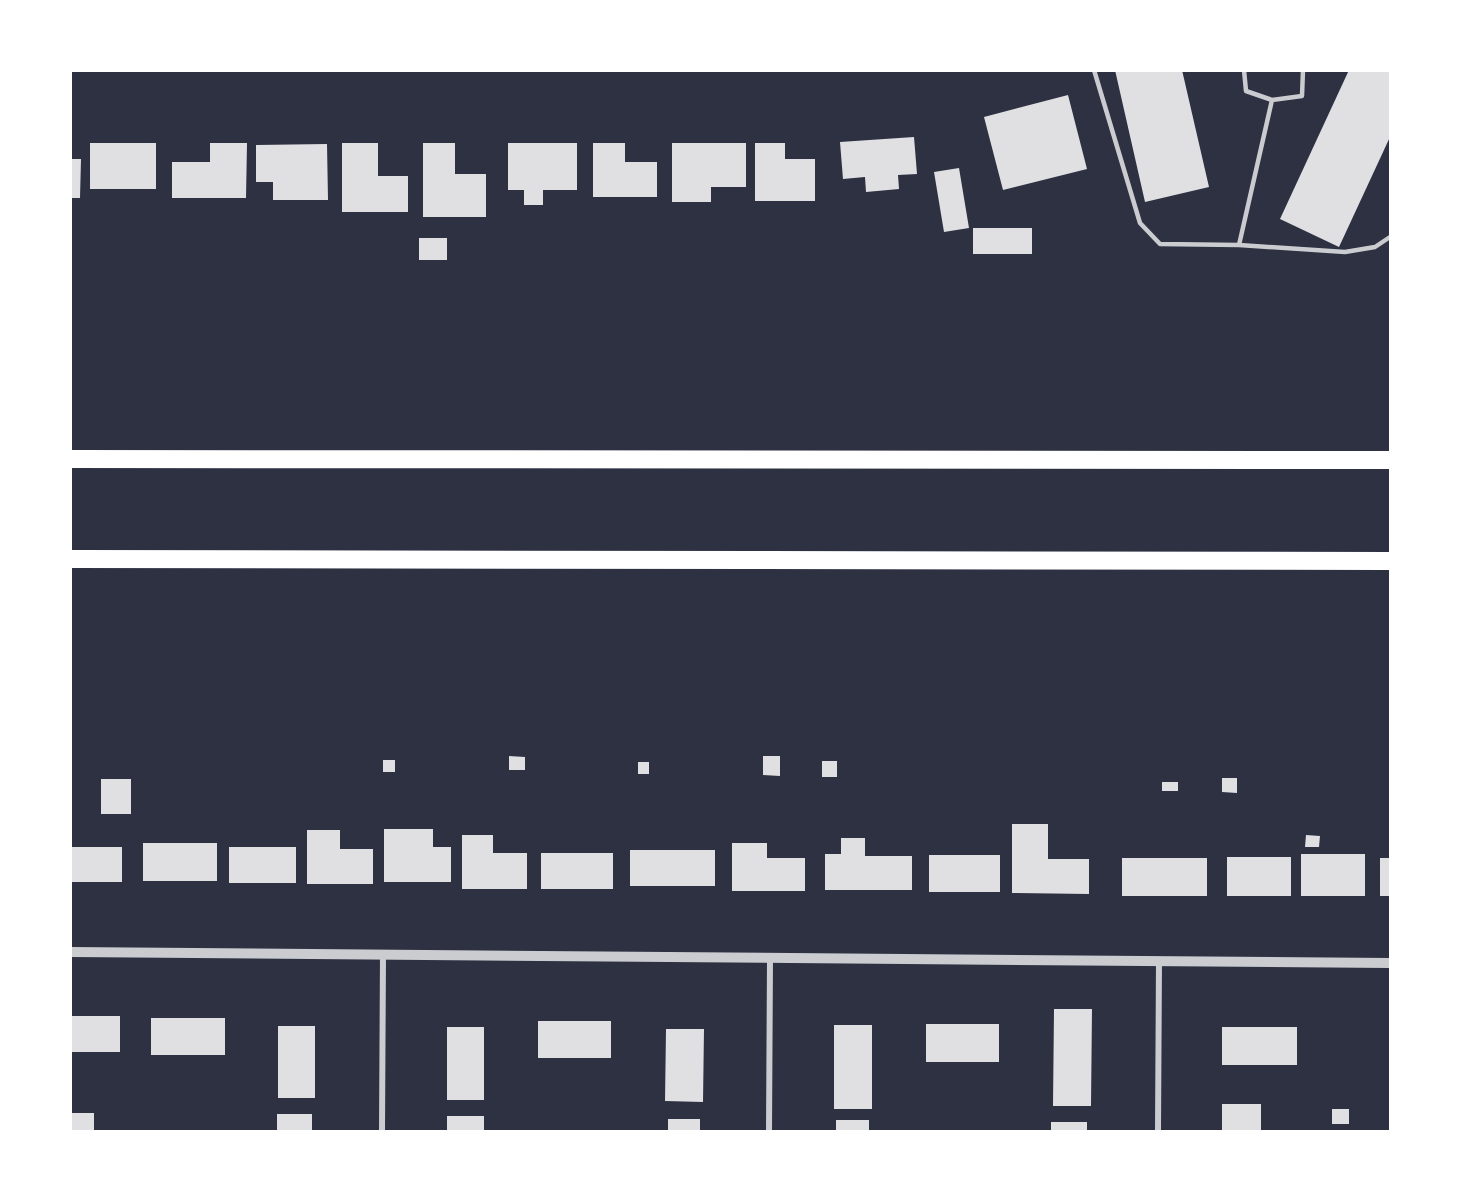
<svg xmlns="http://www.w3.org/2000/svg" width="1461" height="1202" viewBox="0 0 1461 1202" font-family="'Fira Sans Condensed',sans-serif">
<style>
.building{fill:#e0e0e3}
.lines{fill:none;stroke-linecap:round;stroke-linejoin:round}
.service{stroke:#caccd0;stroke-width:4.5}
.minor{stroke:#caccd0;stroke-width:6}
.tertiary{stroke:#caccd0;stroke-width:10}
.motorway{stroke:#fff;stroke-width:18}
</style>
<rect width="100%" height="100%" fill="#2d3142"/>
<path class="building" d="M1115 70H1182L1209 187 1145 202Z
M1349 70 1390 72V137L1339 247 1280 219Z
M1068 95 1087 169 1003 190 984 117Z
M914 137 917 174 898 175 899 189 866 192 865 177 843 179 840 142Z
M90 143H156V189H90Z
M210 143H247L246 198H172V162H210Z
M342 143H378V176H408V212H342Z
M423 143H455V174H486V217H423Z
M508 143H577V190H543V205H524V190H508Z
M593 143H625V162H657V197H593Z
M672 143H746V187H711V202H672Z
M755 143H785V159H815V201H755Z
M327 144 328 200H273V182H256V145Z
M70 159H81L80 198H70Z
M959 168 969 228 944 232 934 172Z
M973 228H1032V254H973Z
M419 238H447V260H419Z
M509 756 525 757V770H509Z
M763 756H780V776L763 775Z
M383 760H395V772H383Z
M822 761H837V777H822Z
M638 762H649V774H638Z
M1222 778H1237V793L1222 792Z
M101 779H131V814H101Z
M1162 782H1178V791H1162Z
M1012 824H1048V859H1089V894L1012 893Z
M384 829H433V847H451V882H384Z
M307 830H340V849H373V884H307Z
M462 835H493V853H527V889H462Z
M1306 835 1320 836 1319 847H1305Z
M841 838H865V856H912V890H825V854H841Z
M143 843H217V881H143Z
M732 843H767V858H805V891H732Z
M70 847H122V882H70Z
M229 847H296V883H229Z
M630 850H715V886H630Z
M541 853H613V889H541Z
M1301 854H1365V896H1301Z
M929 855H1000V892H929Z
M1227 857H1291V896H1227Z
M1122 858H1207V896H1122Z
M1380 858H1390V896H1380Z
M1054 1009H1092L1091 1106H1053Z
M70 1016H120V1052H70Z
M151 1018H225V1055H151Z
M538 1021H611V1058H538Z
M926 1024H999V1062H926Z
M834 1025H872V1109H834Z
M278 1026H315V1098H278Z
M447 1027H484V1100H447Z
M1222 1027H1297V1065H1222Z
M666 1029H704L703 1102 665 1101Z
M1222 1104H1261V1132H1222Z
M1332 1109H1349V1124H1332Z
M70 1113H94V1132H70Z
M277 1114H312V1132H277Z
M447 1116H484V1132H447Z
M668 1119H700V1132H668Z
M836 1120H869V1132H836Z
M1051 1122H1087V1132H1051Z"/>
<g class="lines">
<path class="service" d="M1094 70 1140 223 1160 244 1239 245 1345 252 1375 247 1390 237
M1244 70 1246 91 1272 100 1302 96 1303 70
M1239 245 1272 100"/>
<path class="minor" d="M382 1132 383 953
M769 1132 770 958
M1158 1132 1159 961"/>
<path class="tertiary" d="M70 952 1390 963"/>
<path class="motorway" d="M70 459 1390 460
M70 559 1390 561"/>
</g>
<rect width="1461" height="1202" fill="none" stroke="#ffffff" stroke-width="144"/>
</svg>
